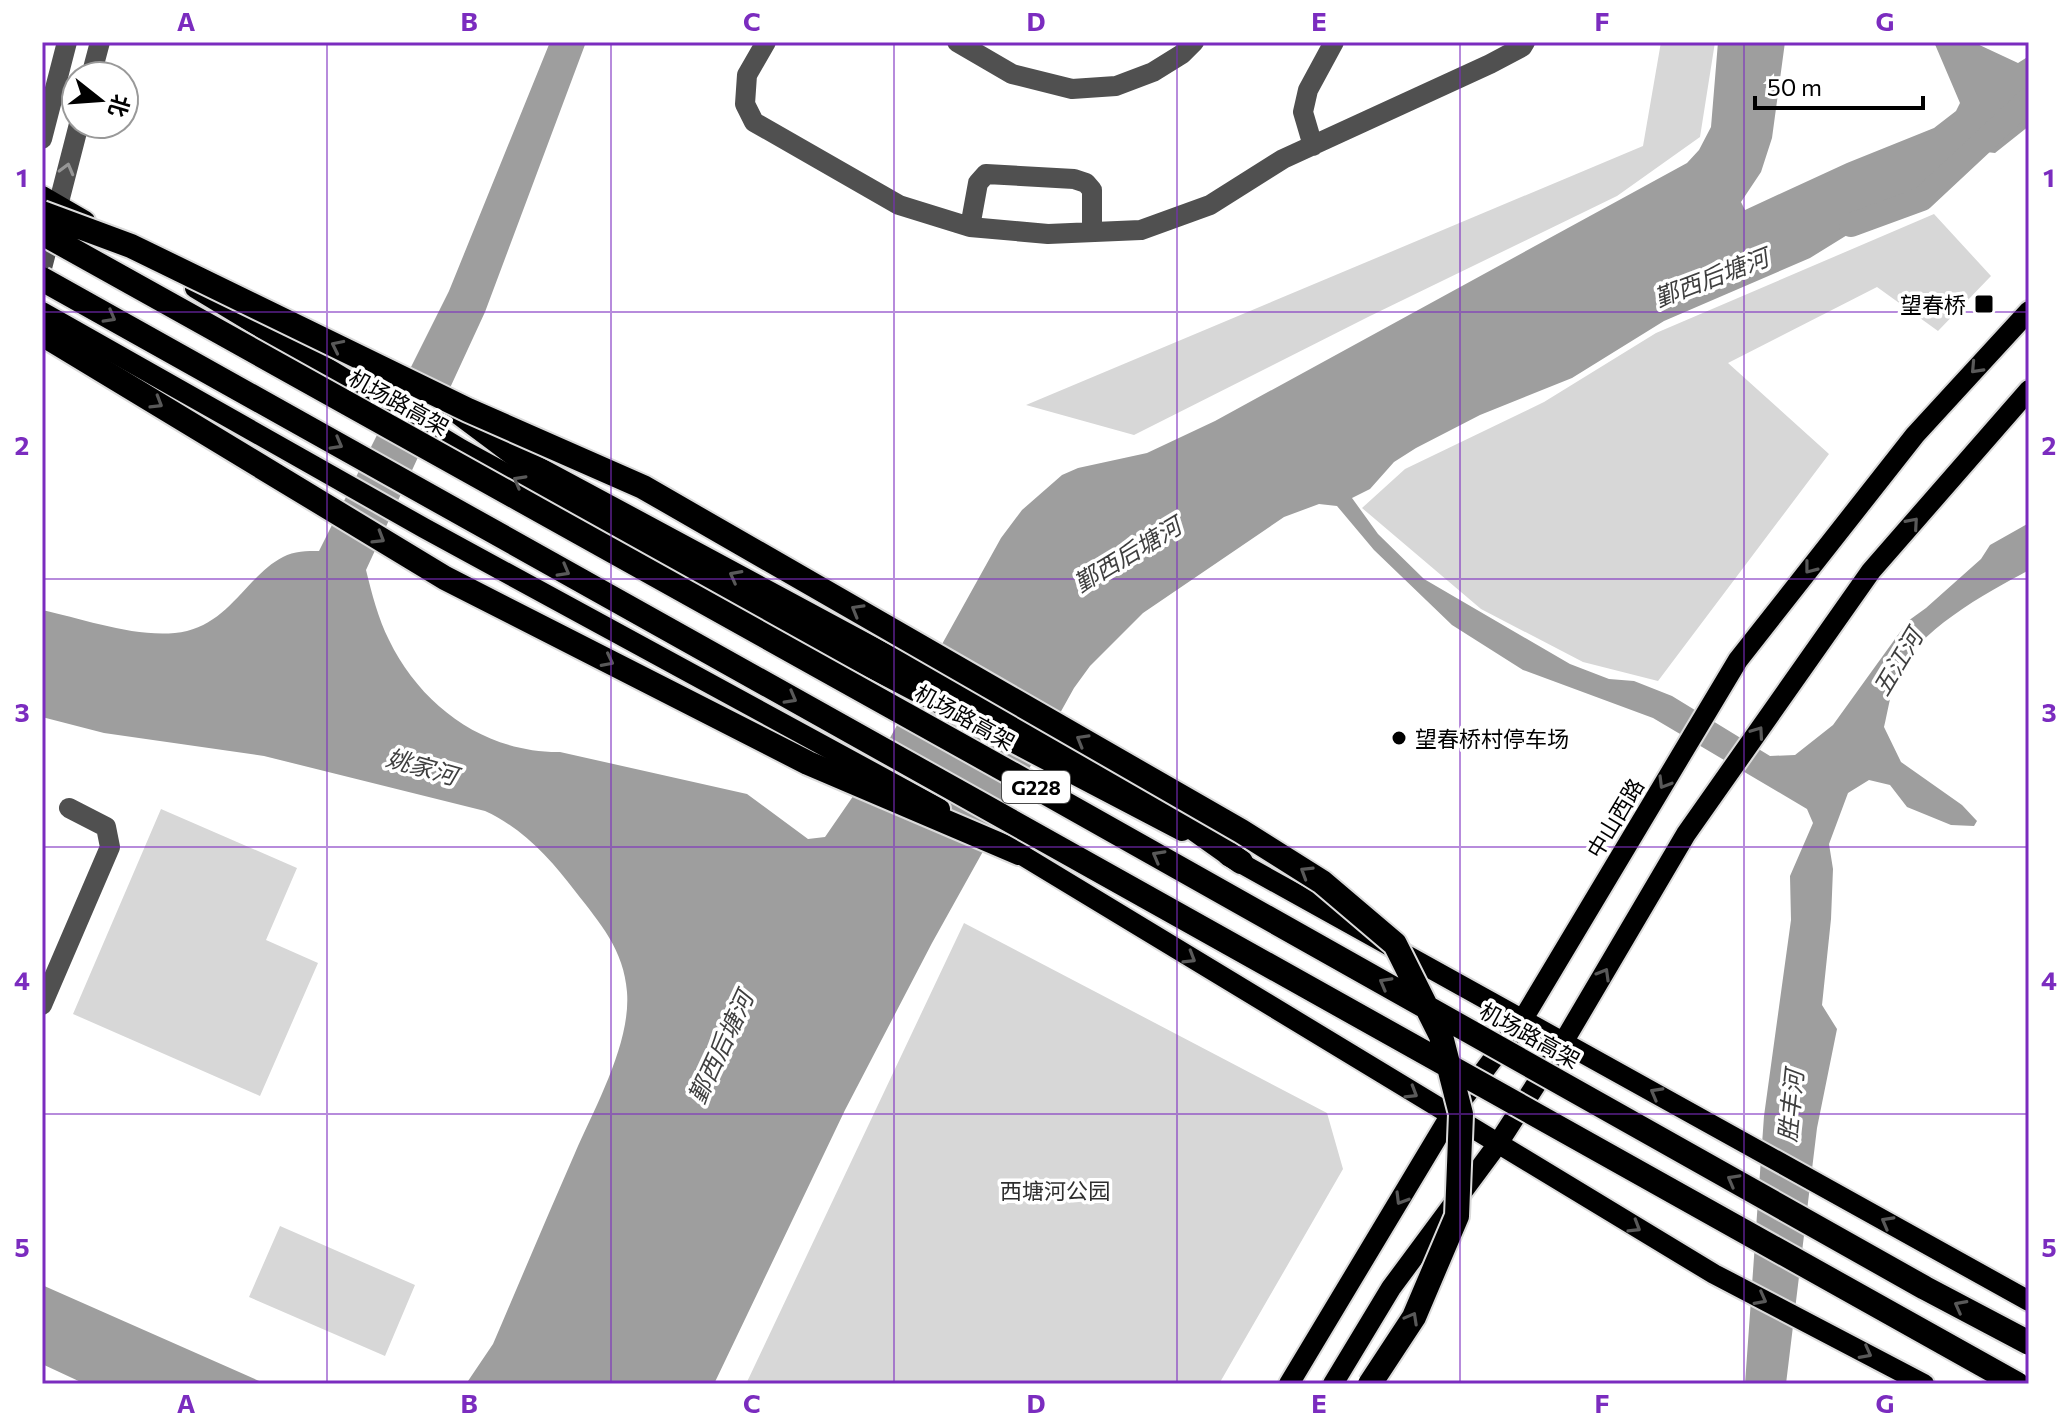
<svg xmlns="http://www.w3.org/2000/svg" width="2071" height="1426" viewBox="0 0 2071 1426" font-family="Commissioner,'Noto Sans SC',sans-serif">
<style>
.green{fill:#d7d7d7}
.water{fill:#9e9e9e}
.lines{fill:none;stroke-linecap:round;stroke-linejoin:round}
.canal{stroke:#9e9e9e;stroke-width:24}
.major-casing{stroke:#dbdbdb;stroke-width:24}
.highway-casing{stroke:#dbdbdb;stroke-width:28}
.minor{stroke:#505050;stroke-width:20}
.major{stroke:#000;stroke-width:20}
.highway{stroke:#000;stroke-width:24}
.highway-bridge-casing{stroke:#dbdbdb;stroke-width:28;stroke-linecap:butt}
.highway-bridge{stroke:#000;stroke-width:24}
.oneway{stroke:#969696}
.oneway2{stroke:#595959}
.grid{fill:none;stroke:#7b2cbf;stroke-width:2;stroke-opacity:0.55}
.poi-dot{fill:#000;stroke:#fff;stroke-width:3}
.labels{text-anchor:middle;dominant-baseline:central;stroke-width:7;stroke-linejoin:round;paint-order:stroke}
.shield{fill:#fff;stroke:#4c4c4c;stroke-width:2}
.shield-label{font-size:20px;font-weight:bold;fill:#000}
.poi-label{font-size:22px;fill:#000;stroke:#fff;text-anchor:end}
.street-label{font-size:22px;fill:#000;stroke:#fff}
.park-label{font-size:22px;fill:#2e2e2e;stroke:#fff}
.water-label{font-size:24px;font-style:italic;fill:#3f3f3f;stroke:#fff}
.neatline{fill:none;stroke:#7b2cbf;stroke-width:3}
.grid-label{font-size:26px;text-anchor:middle;font-weight:bold;fill:#7b2cbf}
</style>
<rect width="100%" height="100%" fill="#fff"/>
<path class="green" d="M1661 42H1715L1700 137 1617 196 1370 316 1134 435 1026 405 1643 146Z
M1934 214 1991 276 1938 331 1877 287 1728 363 1829 454 1658 681 1583 662 1481 609 1362 508 1405 469 1544 402 1656 333Z
M161 809 297 868 266 940 318 963 260 1096 73 1014Z
M964 923 1327 1113 1343 1169 1219 1384H746Z
M280 1226 415 1285 385 1356 249 1297Z"/>
<path class="water" d="M550 42H586L485 312 366 570C372 594 378 618 389 640 421 706 485 753 560 752L747 794 808 839 825 837 876 763 1001 538 1022 510 1062 475 1078 468 1147 453 1215 421 1687 163 1699 150 1711 127 1718 42H1785L1772 138 1761 172 1741 202 1745 210 1847 163 1934 128 1956 111 1960 103 1934 42H1973L2018 63 2029 56V126L1995 153 1969 150 1961 154 1907 198 1810 258 1664 321 1572 378 1480 415 1416 448 1394 462 1370 489 1352 498 1378 534 1424 579 1570 664 1609 679 1634 681 1672 696 1770 756 1795 755 1833 725 1908 621 1926 608 1981 559 1990 545 2029 523V570C1985 594 1916 630 1896 679 1890 694 1888 711 1884 727L1901 762 1962 805 1977 821 1974 826 1951 825 1907 807 1890 785 1869 780 1848 793 1829 844 1833 869 1831 919 1822 1005 1837 1029 1817 1128 1786 1384H1745L1764 1116 1791 920 1790 876 1813 823 1807 809 1653 718 1523 670 1452 625 1374 550 1337 506 1319 504 1284 517 1143 613 1090 666 1074 688 932 943 845 1110 714 1384H466L493 1344C520 1281 547 1217 575 1153 595 1107 631 1043 627 992 624 950 600 923 575 891 551 859 521 827 485 811L264 756 104 733 42 717V610C85 619 143 641 187 631 231 620 248 575 283 557 294 551 307 551 319 551L449 291Z
M42 1285 266 1384H85L42 1364Z"/>
<g class="lines">
<path class="canal" d="M1851 225 1922 199 2029 99"/>
<g class="major-casing">
<path id="major" d="M42 196 85 221
M195 288 461 449 638 546 1182 831
M42 312 424 528 940 809
M1007 846 1714 1274 1924 1384
M1228 856 2029 1301
M1289 1384 1450 1116 1523 1019 1738 660 1915 435 2029 311
M1333 1384 1391 1288 1497 1145 1564 1041 1686 834 1871 571 2029 390"/>
</g>
<g class="highway-casing">
<path id="highway" d="M42 334 445 578 808 763 1019 853
M454 409 525 462 1155 801 1241 862"/>
</g>
<path class="minor" d="M766 42 747 75 745 104 754 122 899 205 970 227 1048 234 1141 230 1210 205 1283 159 1490 64 1522 47 1525 42
M957 42 1012 74 1072 89 1116 86 1153 72 1182 54 1194 42
M91 76 100 42
M42 139 67 42
M1313 146 1303 112 1308 90 1334 42
M970 227 978 183 986 174 1074 179 1086 183 1092 190V232
M42 268 79 124
M42 1005 110 847 106 827 69 808"/>
<use href="#major" class="major"/>
<use href="#highway" class="highway"/>
<g class="highway-bridge-casing">
<path id="highway-bridge" d="M42 213 131 246 468 410 643 487 1241 831 1322 882 1395 944 1441 1036 1461 1114 1457 1216 1414 1317 1370 1384
M42 233 1023 780 1925 1288 2029 1343
M42 279 2017 1384"/>
</g>
<use href="#highway-bridge" class="highway-bridge"/>
</g>
<defs><path id="oneway-chevron" d="M-2-3.5L2.5 0L-2 3.5" fill="none" stroke-width="1.6" stroke-linecap="round" stroke-linejoin="round" transform="scale(2)"/></defs>
<use class="oneway" href="#oneway-chevron" transform="translate(67 169) rotate(-75)"/>
<g class="oneway2">
<use href="#oneway-chevron" transform="translate(110 317) rotate(29)"/>
<use href="#oneway-chevron" transform="translate(337 346) rotate(-154)"/>
<use href="#oneway-chevron" transform="translate(1976 368) rotate(133)"/>
<use href="#oneway-chevron" transform="translate(157 403) rotate(31)"/>
<use href="#oneway-chevron" transform="translate(337 444) rotate(29)"/>
<use href="#oneway-chevron" transform="translate(519 481) rotate(-151)"/>
<use href="#oneway-chevron" transform="translate(1913 523) rotate(-49)"/>
<use href="#oneway-chevron" transform="translate(379 538) rotate(31)"/>
<use href="#oneway-chevron" transform="translate(1810 568) rotate(128)"/>
<use href="#oneway-chevron" transform="translate(564 571) rotate(29)"/>
<use href="#oneway-chevron" transform="translate(735 576) rotate(-152)"/>
<use href="#oneway-chevron" transform="translate(857 610) rotate(-150)"/>
<use href="#oneway-chevron" transform="translate(608 661) rotate(27)"/>
<use href="#oneway-chevron" transform="translate(791 698) rotate(29)"/>
<use href="#oneway-chevron" transform="translate(1758 732) rotate(-55)"/>
<use href="#oneway-chevron" transform="translate(1082 740) rotate(-150)"/>
<use href="#oneway-chevron" transform="translate(1664 783) rotate(121)"/>
<use href="#oneway-chevron" transform="translate(1158 856) rotate(-151)"/>
<use href="#oneway-chevron" transform="translate(1306 872) rotate(-148)"/>
<use href="#oneway-chevron" transform="translate(1190 958) rotate(31)"/>
<use href="#oneway-chevron" transform="translate(1604 974) rotate(-60)"/>
<use href="#oneway-chevron" transform="translate(1385 983) rotate(-151)"/>
<use href="#oneway-chevron" transform="translate(1412 1093) rotate(31)"/>
<use href="#oneway-chevron" transform="translate(1656 1093) rotate(-151)"/>
<use href="#oneway-chevron" transform="translate(1733 1180) rotate(-151)"/>
<use href="#oneway-chevron" transform="translate(1401 1199) rotate(121)"/>
<use href="#oneway-chevron" transform="translate(1887 1222) rotate(-151)"/>
<use href="#oneway-chevron" transform="translate(1635 1227) rotate(31)"/>
<use href="#oneway-chevron" transform="translate(1761 1299) rotate(28)"/>
<use href="#oneway-chevron" transform="translate(1960 1306) rotate(-152)"/>
<use href="#oneway-chevron" transform="translate(1412 1318) rotate(-61)"/>
<use href="#oneway-chevron" transform="translate(1866 1353) rotate(28)"/>
</g>
<path class="grid" d="M327 42V1384M611 42V1384M894 42V1384M1177 42V1384M1460 42V1384M1744 42V1384M42 312H2029M42 579H2029M42 847H2029M42 1114H2029"/>
<g class="poi-dot">
<rect x="1974" y="294" width="20" height="20" rx="4"/>
<circle cx="1399" cy="738" r="8"/>
</g>
<g class="labels">
<rect class="shield" x="1002" y="771" width="68" height="32" rx="6"/>
<g class="shield-label">
<text x="1036" y="787">G228</text>
</g>
<g class="poi-label">
<text x="1966" y="304">望春桥</text>
<text x="1415" y="738" text-anchor="start">望春桥村停车场</text>
</g>
<g class="street-label">
<text transform="translate(399 402) rotate(29)">机场路高架</text>
<text transform="translate(965 717) rotate(29)">机场路高架</text>
<text transform="translate(1615 818) rotate(-59)">中山西路</text>
<text transform="translate(1530 1035) rotate(29)">机场路高架</text>
</g>
<g class="park-label">
<text x="1055" y="1190">西塘河公园</text>
</g>
<g class="water-label">
<text transform="translate(1711 277) rotate(-21)">鄞西后塘河</text>
<text transform="translate(1127 554) rotate(-31)">鄞西后塘河</text>
<text transform="translate(1897 662) rotate(-59)">五江河</text>
<text transform="translate(422 766) rotate(16)">姚家河</text>
<text transform="translate(720 1047) rotate(-65)">鄞西后塘河</text>
<text transform="translate(1790 1106) rotate(-84)">胜丰河</text>
</g>
</g>
<rect width="2071" height="1426" fill="none" stroke="#ffffff" stroke-width="88"/>
<g transform="translate(100 100) rotate(107)"><circle r="38" fill="#ffffff" stroke="#999999" stroke-width="2"/>
<path d="M0-6L14 30L0 20L-14 30Z" fill="#000000"/>
<text y="-12" font-size="22" font-weight="bold" text-anchor="middle" fill="#000000">北</text>
</g>
<path d="M1755 96v12h168v-12" fill="none" stroke="#000000" stroke-width="4"/>
<text x="1767" y="96" font-size="24" fill="#000000" stroke="#ffffff" stroke-width="6" paint-order="stroke">50 m</text>
<rect x="44" y="44" width="1983" height="1338" class="neatline"/>
<g class="grid-label">
<text x="186" y="31">A</text>
<text x="469" y="31">B</text>
<text x="752" y="31">C</text>
<text x="1036" y="31">D</text>
<text x="1319" y="31">E</text>
<text x="1602" y="31">F</text>
<text x="1885" y="31">G</text>
<text x="22" y="187">1</text>
<text x="2049" y="187">1</text>
<text x="22" y="455">2</text>
<text x="2049" y="455">2</text>
<text x="22" y="722">3</text>
<text x="2049" y="722">3</text>
<text x="22" y="990">4</text>
<text x="2049" y="990">4</text>
<text x="22" y="1257">5</text>
<text x="2049" y="1257">5</text>
<text x="186" y="1413">A</text>
<text x="469" y="1413">B</text>
<text x="752" y="1413">C</text>
<text x="1036" y="1413">D</text>
<text x="1319" y="1413">E</text>
<text x="1602" y="1413">F</text>
<text x="1885" y="1413">G</text>
</g>
</svg>
